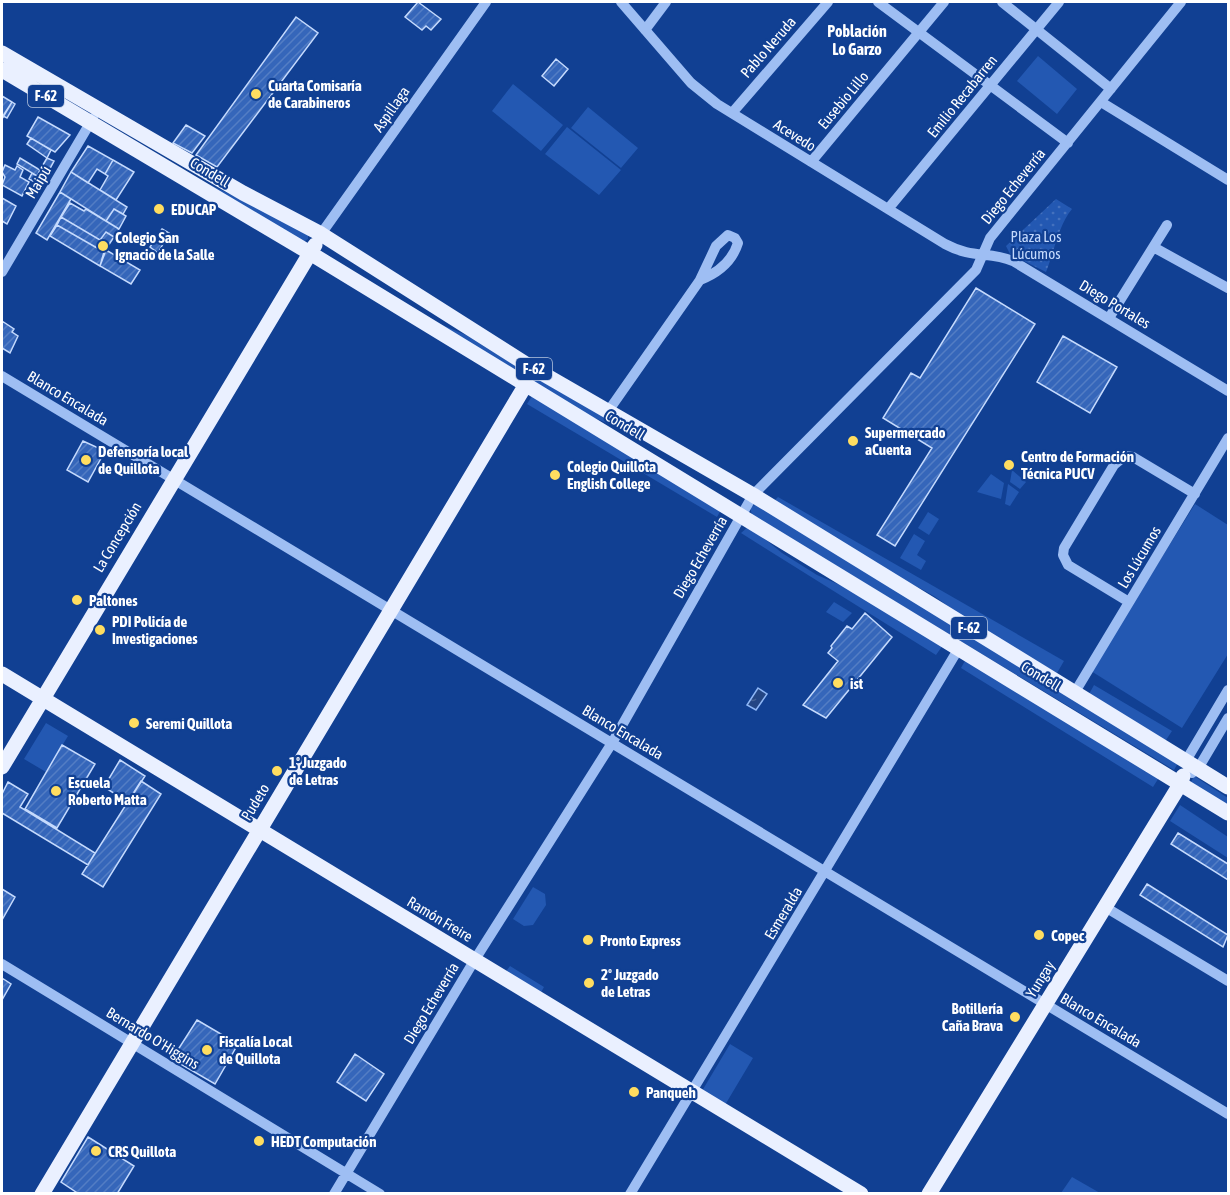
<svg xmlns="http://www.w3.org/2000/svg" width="1230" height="1195" viewBox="0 0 1230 1195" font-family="'Asap Condensed',sans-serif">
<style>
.green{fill:#2358b2}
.park{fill:url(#park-dots)}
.water{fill:url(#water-ripples);stroke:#8fb7f6;stroke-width:1.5}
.building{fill:url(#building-hatch);stroke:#c5dafd;stroke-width:1.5}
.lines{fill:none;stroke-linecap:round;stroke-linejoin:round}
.minor{stroke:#9ebef3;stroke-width:10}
.major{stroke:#eaf0ff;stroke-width:15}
.poi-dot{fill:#ffdd60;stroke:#114093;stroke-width:2}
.labels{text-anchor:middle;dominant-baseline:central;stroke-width:4.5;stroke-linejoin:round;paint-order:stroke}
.shield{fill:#114093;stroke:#b8c6df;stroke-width:1.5}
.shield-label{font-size:14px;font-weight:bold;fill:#fff}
.street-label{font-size:15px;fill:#fff;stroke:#114093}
.poi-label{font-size:15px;font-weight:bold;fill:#fff;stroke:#114093;text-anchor:start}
.park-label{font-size:15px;fill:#c5dafd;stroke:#114093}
.neighbourhood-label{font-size:16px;font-weight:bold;fill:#fff;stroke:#114093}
</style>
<defs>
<pattern id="park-dots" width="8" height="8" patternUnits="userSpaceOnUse" patternTransform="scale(1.5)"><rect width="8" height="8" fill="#2358b2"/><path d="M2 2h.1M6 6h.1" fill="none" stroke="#4471be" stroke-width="1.8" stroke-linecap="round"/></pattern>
<pattern id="water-ripples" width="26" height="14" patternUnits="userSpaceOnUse" patternTransform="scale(1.5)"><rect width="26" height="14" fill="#244684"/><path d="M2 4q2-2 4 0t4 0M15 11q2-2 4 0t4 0" fill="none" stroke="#456296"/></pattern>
<pattern id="building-hatch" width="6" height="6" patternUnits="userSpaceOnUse" patternTransform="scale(1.5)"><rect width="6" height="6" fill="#3566ba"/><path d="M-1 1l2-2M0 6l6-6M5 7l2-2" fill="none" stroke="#537dc4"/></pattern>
</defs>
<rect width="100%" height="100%" fill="#114093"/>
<path class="green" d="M1038 56 1077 89 1057 114 1017 81Z
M513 84 563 125 541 151 492 111Z
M588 107 638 148 621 168 571 128Z
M567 127 621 170 599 195 545 154Z
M192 176 269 213 308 234V239L303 242Z
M435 322 466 335 522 370 519 374Z
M531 375 636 435 592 417 531 382Z
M532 396 721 510 717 517 527 404Z
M1012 470 1026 482 1020 489 1010 482Z
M991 474 1004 483 1001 499 977 492Z
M1008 484 1019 492 1010 506 1005 504Z
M778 497 1064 661 1057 673 956 614C935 592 911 585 885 571 846 550 810 524 774 501Z
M757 504 1178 763 1174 770 752 515 750 507Z
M1195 504 1228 525V654L1182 728 1091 671Z
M928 512 939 519 929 535 918 528Z
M749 526 782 553 817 575 854 591 943 645 936 655 741 533Z
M914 534 925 541 917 555 926 561 921 570 900 558Z
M834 602 852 613 843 622 826 612Z
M966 659 1160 776 1153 787 961 668Z
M1094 685 1172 731 1164 743 1088 696Z
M46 723 68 736 46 772 24 759Z
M1194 776 1228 798V806L1191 782Z
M1180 805 1228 837V858L1170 821Z
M533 887 545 894 546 905 533 925 524 926 513 919Z
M510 966 544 987 539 996 504 974Z
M730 1044 753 1058 725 1105 702 1091Z
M1072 1177 1100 1193H1061Z"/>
<path class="park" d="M1056 199 1072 209C1059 224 1054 252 1046 272L1010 254 1006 246Z"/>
<path class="water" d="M758 688 767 694 756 710 747 705Z"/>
<path class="building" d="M418 2 441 19 431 30 426 26 422 30 405 17Z
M296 17 318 33 217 167 196 155Z
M556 59 568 69 554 86 542 76Z
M2 96 12 102 2 119Z
M12 102 15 104 7 118 3 116Z
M38 117 70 135 55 152 27 136Z
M186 125 205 136 192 153 173 143Z
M31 138 51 150 47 158 27 144Z
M88 146 113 160 105 174 97 169 88 183 71 172Z
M20 158 40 170 37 176 17 164Z
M47 158 54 161 47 174 40 170Z
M113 160 134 172 116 200 100 190 108 176 105 174Z
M5 165 15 170 17 166 23 170 20 177 29 182 22 196 2 185 5 177 2 172Z
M40 170 47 174 43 180 37 176Z
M71 172 127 207 123 214 114 209 106 221 60 192Z
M32 173 43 180 40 185 29 179Z
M60 192 71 199 47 240 36 233Z
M2 198 16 206 7 224 2 221Z
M70 203 84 211 86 209 119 229 114 237 106 232 100 240 61 217Z
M114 209 126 216 119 229 106 221Z
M61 217 100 240 106 232 114 237 104 252 57 225Z
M57 225 104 252 100 266 50 236Z
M162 229 169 233 158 253 150 247Z
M106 250 140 270 131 284 100 266Z
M976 288 1035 324 895 546 877 535 932 448 883 418 911 373 920 378Z
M2 321 14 329 12 332 18 336 10 353 2 348Z
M1063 336 1117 367 1090 413 1037 382Z
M83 441 105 451 88 482 67 470Z
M865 613 892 637 826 718 803 705 838 661 828 653 832 648 831 646 847 626 852 629Z
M62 745 95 764 57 828 25 809Z
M120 760 145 776 128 802 104 787Z
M141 781 161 794 103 887 82 874Z
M8 782 28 794 20 807 95 853 88 865 2 813V794Z
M1178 833 1228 864V880L1171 844Z
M1147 884 1228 935 1223 947 1140 895Z
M2 889 15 897 2 920Z
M2 978 11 984 2 1000Z
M197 1020 238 1044 215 1084 172 1059Z
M355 1054 384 1074 366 1101 337 1082Z
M88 1137 134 1166 117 1194H79L61 1182Z"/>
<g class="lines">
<path class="minor" d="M621 2 691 83 717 104 945 244C973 259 988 251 1013 261L1228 391
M878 2 1068 143
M1002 2 1111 89
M645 30 666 2
M1101 102 1228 180
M732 113 828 2
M811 162 944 2
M888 209 1059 2
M321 234 486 2
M1155 248 1228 288
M2 272 93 118
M1109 318 1167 225
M2 376 1228 1114
M609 410 700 280C718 273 732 262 738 243L735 238 728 235 716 246 700 280
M1129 602 1068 565 1063 555 1064 548 1114 465 1125 456 1133 457 1195 494
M1075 692 1228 438
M1187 759 1228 690
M1192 773 1199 767 1228 718
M1105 907 1228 981
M2 964 380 1194
M334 1194 474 961 612 743 753 495 976 270 990 238 1181 2
M630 1194 959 648"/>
<path class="major" d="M2 53 243 193 321 234 526 364 753 495 1228 787
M2 70 310 253 1228 813
M2 674 861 1194
M2 767 315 245
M42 1194 525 386 526 376
M929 1194 1181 783 1183 776"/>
</g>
<g class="poi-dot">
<circle cx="256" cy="94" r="6"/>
<circle cx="159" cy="209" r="6"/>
<circle cx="103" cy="246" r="6"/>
<circle cx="853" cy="441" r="6"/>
<circle cx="86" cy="460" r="6"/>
<circle cx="1009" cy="465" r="6"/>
<circle cx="555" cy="475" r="6"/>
<circle cx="77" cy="600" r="6"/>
<circle cx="100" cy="630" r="6"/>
<circle cx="838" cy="683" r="6"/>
<circle cx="134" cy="723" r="6"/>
<circle cx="277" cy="771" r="6"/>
<circle cx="56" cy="791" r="6"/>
<circle cx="1039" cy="935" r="6"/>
<circle cx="588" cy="940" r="6"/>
<circle cx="589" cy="983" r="6"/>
<circle cx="1015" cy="1017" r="6"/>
<circle cx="207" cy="1050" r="6"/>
<circle cx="634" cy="1092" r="6"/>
<circle cx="259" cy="1141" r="6"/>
<circle cx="96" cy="1151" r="6"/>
</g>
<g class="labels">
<g class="shield">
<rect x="28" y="85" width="36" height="22" rx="4.5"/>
<rect x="516" y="358" width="36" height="22" rx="4.5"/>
<rect x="951" y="617" width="36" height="22" rx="4.5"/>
</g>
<g class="shield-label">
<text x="46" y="96">F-62</text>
<text x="534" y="369">F-62</text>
<text x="969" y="628">F-62</text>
</g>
<g class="street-label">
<text transform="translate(768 47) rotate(-49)">Pablo Neruda</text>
<text transform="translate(962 96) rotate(-51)">Emilio Recabarren</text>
<text transform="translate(843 100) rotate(-50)">Eusebio Lillo</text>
<text transform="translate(391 109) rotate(-55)">Aspillaga</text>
<text transform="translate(795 135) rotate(32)">Acevedo</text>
<text transform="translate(210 172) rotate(31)">Condell</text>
<text transform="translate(38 182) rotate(-59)">Maipú</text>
<text transform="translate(1013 186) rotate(-51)">Diego Echeverría</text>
<text transform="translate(1115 304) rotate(31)">Diego Portales</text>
<text transform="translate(68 398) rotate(31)">Blanco Encalada</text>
<text transform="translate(625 425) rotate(31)">Condell</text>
<text transform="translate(117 537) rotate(-59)">La Concepción</text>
<text transform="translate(700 557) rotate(-60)">Diego Echeverría</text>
<text transform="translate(1139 557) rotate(-59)">Los Lúcumos</text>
<text transform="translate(1041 676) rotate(31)">Condell</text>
<text transform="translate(623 732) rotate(31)">Blanco Encalada</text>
<text transform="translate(255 802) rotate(-59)">Pudeto</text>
<text transform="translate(783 913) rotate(-59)">Esmeralda</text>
<text transform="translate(440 919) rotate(31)">Ramón Freire</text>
<text transform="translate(1040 979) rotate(-58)">Yungay</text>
<text transform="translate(431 1003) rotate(-59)">Diego Echeverría</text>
<text transform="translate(1101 1020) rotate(31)">Blanco Encalada</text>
<text transform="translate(153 1038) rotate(31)">Bernardo O'Higgins</text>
</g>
<g class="poi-label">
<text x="268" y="85">Cuarta Comisaría<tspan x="268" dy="17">de Carabineros</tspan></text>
<text x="171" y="209">EDUCAP</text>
<text x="115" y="237">Colegio San<tspan x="115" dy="17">Ignacio de la Salle</tspan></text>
<text x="865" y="432">Supermercado<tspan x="865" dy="17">aCuenta</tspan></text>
<text x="98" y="451">Defensoría local<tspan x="98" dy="17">de Quillota</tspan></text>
<text x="1021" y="456">Centro de Formación<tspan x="1021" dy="17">Técnica PUCV</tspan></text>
<text x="567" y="466">Colegio Quillota<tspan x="567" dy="17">English College</tspan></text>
<text x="89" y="600">Paltones</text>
<text x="112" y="621">PDI Policía de<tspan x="112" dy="17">Investigaciones</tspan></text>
<text x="850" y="683">ist</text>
<text x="146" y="723">Seremi Quillota</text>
<text x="289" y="762">1º Juzgado<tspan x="289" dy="17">de Letras</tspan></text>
<text x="68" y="782">Escuela<tspan x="68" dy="17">Roberto Matta</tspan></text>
<text x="1051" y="935">Copec</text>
<text x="600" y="940">Pronto Express</text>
<text x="601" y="974">2º Juzgado<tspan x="601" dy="17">de Letras</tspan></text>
<text x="1003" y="1008" text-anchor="end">Botillería<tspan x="1003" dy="17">Caña Brava</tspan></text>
<text x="219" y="1041">Fiscalía Local<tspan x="219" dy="17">de Quillota</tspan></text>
<text x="646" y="1092">Panqueh</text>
<text x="271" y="1141">HEDT Computación</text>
<text x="108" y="1151">CRS Quillota</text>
</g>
<g class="park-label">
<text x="1036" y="236">Plaza Los<tspan x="1036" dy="17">Lúcumos</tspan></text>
</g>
<g class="neighbourhood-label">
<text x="857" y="31">Población<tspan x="857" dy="18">Lo Garzo</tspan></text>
</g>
</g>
<rect width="1230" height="1195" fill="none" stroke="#ffffff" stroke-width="6"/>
</svg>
